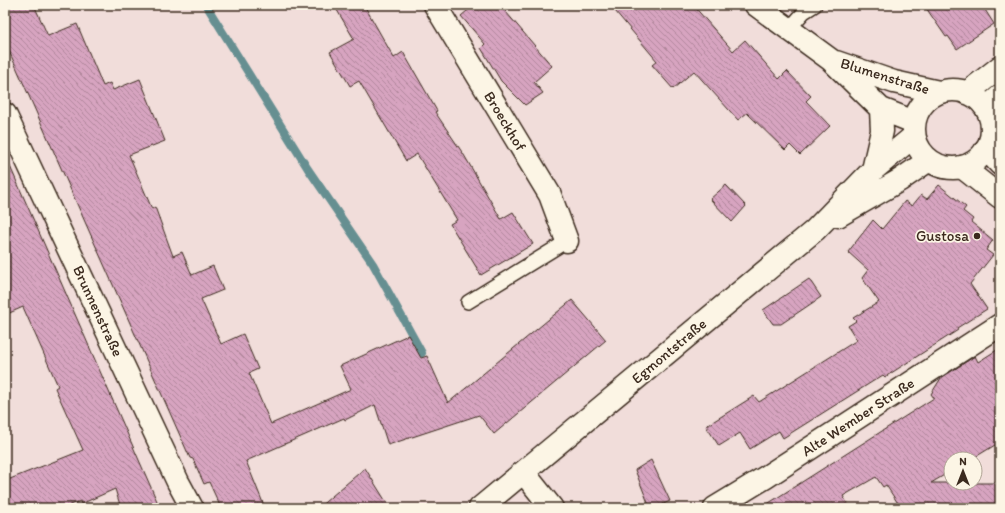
<svg xmlns="http://www.w3.org/2000/svg" width="1005" height="513" viewBox="0 0 1005 513" font-family="Itim,sans-serif">
<style>
.lines{fill:none;stroke-linecap:round;stroke-linejoin:round}
.stream{stroke:#668f91;stroke-width:8}
.building{fill:url(#building-back-hatch);stroke:#3b2a1e}
.service-casing{stroke:#3b2a1e;stroke-width:16}
.minor-casing{stroke:#3b2a1e;stroke-width:25}
.tertiary-casing{stroke:#3b2a1e;stroke-width:25}
.service{stroke:#fcf5e5;stroke-width:13}
.minor{stroke:#fcf5e5;stroke-width:22}
.tertiary{stroke:#fcf5e5;stroke-width:22}
.poi-dot{fill:#3b2a1e;stroke:#fcf5e5;stroke-width:1.5}
.labels{text-anchor:middle;dominant-baseline:central;stroke-width:3.5;stroke-linejoin:round;paint-order:stroke}
.street-label{font-size:15px;fill:#3b2a1e;stroke:#fcf5e5}
.poi-label{font-size:15px;fill:#3b2a1e;stroke:#fcf5e5;text-anchor:end}
</style>
<defs>
<pattern id="building-back-hatch" width="6" height="6" patternUnits="userSpaceOnUse"><rect width="6" height="6" fill="#d7a4c0"/><path d="M-1 5l2 2M0 0l6 6M5-1l2 2" fill="none" stroke="#b0869b"/></pattern>
</defs>
<rect width="100%" height="100%" fill="#f1ddda"/>
<filter id="ink" filterUnits="userSpaceOnUse"><feTurbulence type="fractalNoise" baseFrequency=".025" numOctaves="2"/><feDisplacementMap in="SourceGraphic" scale="8" xChannelSelector="R" yChannelSelector="G"/><feConvolveMatrix kernelMatrix="1 2 1 2 8 2 1 2 1" color-interpolation-filters="sRGB"/></filter>
<g filter="url(#ink)">
<g class="lines">
<path class="stream" d="M206 5 308 169 373 264 422 353"/>
</g>
<path class="building" d="M5 5H34L48 36 77 24 103 86 110 83 113 90 140 79 165 141 129 155 152 209 155 207 173 256 182 252 192 275 213 266 223 290 201 299 221 344 243 334 258 369 249 373 271 424 351 389 340 366 408 335 421 358 427 356 448 403 572 300 606 340 494 434 479 415 388 445 375 405 345 420 344 418 246 461 265 508H221L209 482 204 484 193 459 190 458 5 42Z
M334 5H364L394 58 403 52 437 111 435 112 464 155 501 219 513 212 533 244 481 275 450 224 457 220 417 154 406 161 359 81 350 86 330 52 354 39Z
M474 5H500L552 66 534 82 543 93 525 105 501 81 481 48 485 44 461 16Z
M610 5H693L733 51 745 40 779 79 787 71 811 96 806 101 830 126 800 155 790 145 785 150 747 113 738 120 694 71 673 89 652 65 657 61Z
M924 5H982L994 24 957 49 948 36 946 37Z
M5 155 56 271 160 508H121L115 489 81 504 80 501 64 508H5V481L83 450 55 388 58 386 23 307 5 315Z
M726 185 746 206 732 222 710 199Z
M939 185 966 207 963 211 973 219 971 222 993 240 986 250 993 255 970 284 987 309 957 328 958 330 885 377 883 375 783 438 779 431 750 449 740 433 719 446 706 426 754 396 759 402 857 340 848 326 856 321 853 318 879 302 862 278 868 270 848 252 873 220 882 229 905 201 912 206 921 195 927 199Z
M809 279 821 297 781 324H773L763 310Z
M1000 348V442L972 459H951V471L931 483H1000V508H901L886 485 883 487 876 477 843 496 850 508H761L934 398 931 394 941 378 975 356 978 362Z
M651 460 670 501 655 508H650L635 470Z
M365 468 390 508H318Z"/>
<g class="lines">
<g class="service-casing">
<path id="service" d="M789 29 804 12 815 5
M468 302 567 241"/>
</g>
<g class="minor-casing">
<path id="minor" d="M435 5 550 195 567 241
M756 5 831 60 881 109 914 122
M836 62 894 82 939 92
M5 114 178 482 192 508
M986 149 1000 164
M962 167 1000 197
M873 170 882 131 881 109
M715 508 766 477 1000 325"/>
</g>
<g class="tertiary-casing">
<path id="tertiary" d="M914 129a39 39 0 1 1 78 0a39 39 0 1 1-78 0Z
M967 93 1000 67
M986 108 1000 96
M838 216 900 180 929 160
M524 473 552 508
M480 508 815 230 873 170 914 136"/>
</g>
<use href="#service" class="service"/>
<use href="#minor" class="minor"/>
<use href="#tertiary" class="tertiary"/>
</g>
</g>
<circle class="poi-dot" cx="977" cy="236" r="4"/>
<g class="labels">
<g class="street-label">
<text transform="translate(885 76) rotate(17)">Blumenstraße</text>
<text transform="translate(505 121) rotate(59)">Broeckhof</text>
<text transform="translate(98 311) rotate(65)">Brunnenstraße</text>
<text transform="translate(669 351) rotate(-40)">Egmontstraße</text>
<text transform="translate(858 417) rotate(-33)">Alte Wember Straße</text>
</g>
<g class="poi-label">
<text x="969" y="236">Gustosa</text>
</g>
</g>
<rect width="1005" height="513" fill="none" stroke="#fcf5e5" stroke-width="20"/>
<rect x="10" y="10" width="985" height="493" fill="none" stroke="#3b2a1e" stroke-width="1.5" filter="url(#ink)"/>
<g transform="translate(963 471)"><circle r="19" fill="#fcf5e5" stroke="#afa495"/>
<path d="M0-3L7 15L0 10L-7 15Z" fill="#3b2a1e"/>
<text y="-6" font-size="11" font-weight="bold" text-anchor="middle" fill="#3b2a1e">N</text>
</g>
</svg>
